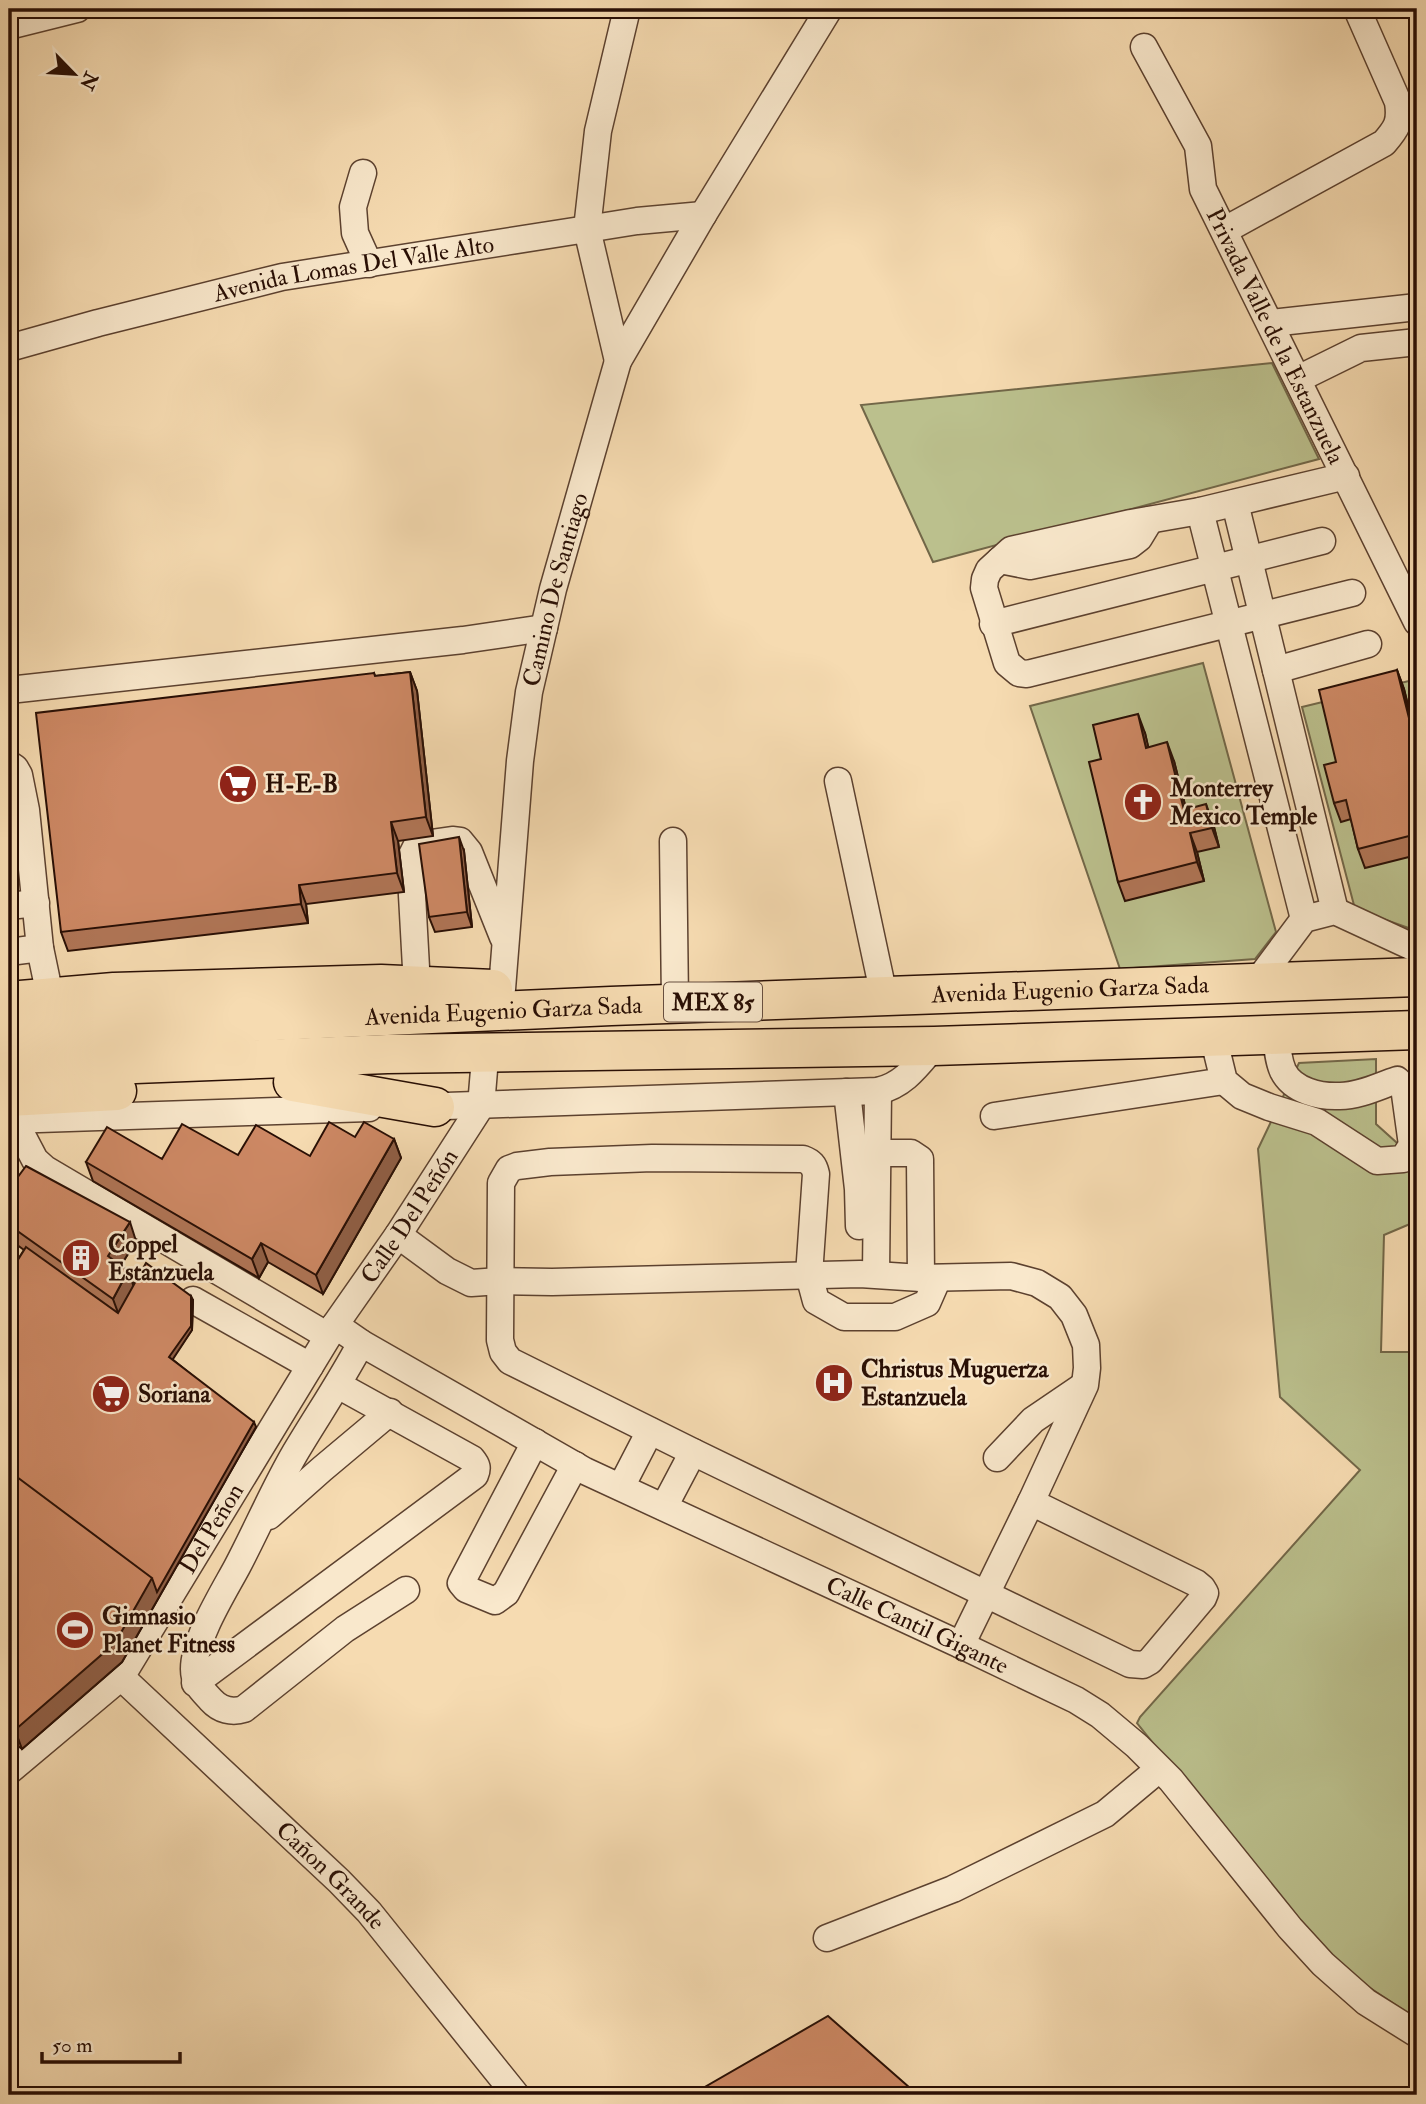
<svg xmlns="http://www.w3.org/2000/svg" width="1426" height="2104" viewBox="0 0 1426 2104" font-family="'IM FELL Double Pica',serif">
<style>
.green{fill:#bbc08d;stroke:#726748;stroke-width:2}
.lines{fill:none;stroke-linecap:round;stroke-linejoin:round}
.minor-casing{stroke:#5c412f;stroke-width:29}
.highway-casing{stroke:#280e04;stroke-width:41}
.minor{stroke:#f9e8cc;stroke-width:26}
.highway{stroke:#f6dbb1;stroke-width:38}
.wall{fill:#b07556;stroke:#280e04;stroke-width:2}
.shaded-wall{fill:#905f46;stroke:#280e04;stroke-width:2}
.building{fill:#cd8864;stroke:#280e04;stroke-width:2}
.labels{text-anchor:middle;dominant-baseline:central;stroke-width:5;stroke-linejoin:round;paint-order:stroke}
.shield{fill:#f9e8cc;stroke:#674f40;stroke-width:2}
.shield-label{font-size:23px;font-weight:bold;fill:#280e04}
.street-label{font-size:24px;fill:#280e04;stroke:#f9e8cc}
.poi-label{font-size:24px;font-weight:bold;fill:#280e04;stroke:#f9e8cc;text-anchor:start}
</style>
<rect width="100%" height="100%" fill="#f6dbb1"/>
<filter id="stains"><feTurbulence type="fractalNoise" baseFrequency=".00286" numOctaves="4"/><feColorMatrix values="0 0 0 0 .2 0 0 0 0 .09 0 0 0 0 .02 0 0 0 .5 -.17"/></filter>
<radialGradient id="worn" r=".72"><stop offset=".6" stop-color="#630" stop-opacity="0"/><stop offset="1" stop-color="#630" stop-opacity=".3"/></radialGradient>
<path class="green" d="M1272 363 1319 459 933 562 861 405Z
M1203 663 1276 932 1255 959 1120 969 1030 706Z
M1417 679V931L1355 909 1302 707Z
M1376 1059V1124L1417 1161V1221L1384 1235 1381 1352H1417V2019L1325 1958 1137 1723 1140 1717 1360 1470 1280 1397 1258 1149 1299 1063Z"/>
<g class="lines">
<g class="minor-casing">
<g id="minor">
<path d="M9 26 77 9"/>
<path id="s1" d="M1144 47 1198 146 1203 189 1417 622"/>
<path d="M363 173 353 207 355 233 369 264"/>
<path d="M1225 230 1384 143C1397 128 1401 122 1398 102L1357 9"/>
<path d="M1271 323 1417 307"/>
<path id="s2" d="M9 348 98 323 282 277 587 229 637 221 703 215"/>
<path d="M618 361 587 229 598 131 627 9"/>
<path d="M1298 379 1361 348 1417 342"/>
<path d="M1346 476 1200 511 1131 523 1011 550 989 570 985 579 984 588 1007 663 1019 673 1027 674 1352 593"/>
<path d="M1235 503 1335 911"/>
<path d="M1200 511 1304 919"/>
<path d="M1000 560 1030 566 1130 545 1139 538 1150 520"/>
<path d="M993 624 1322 541"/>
<path d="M1276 670 1368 644"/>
<path d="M9 690 463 640 544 628"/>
<path d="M9 764 15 768 19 775 26 810 40 948 50 996"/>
<path d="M838 781 884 996"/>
<path d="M673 841 675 1003"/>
<path d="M9 906 36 903"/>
<path d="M9 952 40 948"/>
<path d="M1257 982 1304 919 1335 911 1417 949"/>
<path d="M417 986 410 859 417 845 452 840 460 841 469 852 503 937"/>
<path id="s3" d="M502 989 520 761 529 692 553 589 618 361 703 215 829 9"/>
<path d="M1213 1036 1224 1081 1242 1096 1269 1107 1317 1122 1377 1161 1403 1159 1412 1145 1404 1087 1397 1080C1379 1086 1359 1096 1340 1096 1320 1097 1293 1091 1283 1071 1278 1060 1277 1046 1276 1034"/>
<path d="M847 1092 858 1189 859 1226"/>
<path d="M418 1107 878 1091C904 1085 917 1066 934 1046"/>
<path d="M994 1116 1224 1081"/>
<path d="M9 1120 369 1108"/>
<path d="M14 1120 35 1160 45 1169 328 1336"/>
<path d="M876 1153H911L920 1159 921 1278"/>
<path d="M398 1235 447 1271 471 1283 500 1281 552 1282 860 1274 921 1278 1011 1276 1037 1283 1060 1297 1074 1315 1086 1345 1087 1368 1085 1385 1031 1502 961 1645"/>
<path d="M876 1274 878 1091"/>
<path d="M938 1278 927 1303 895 1317H844L816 1301 809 1275 816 1174C814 1165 811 1162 803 1159L652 1158 550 1162 517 1166 509 1169 501 1183 500 1340 503 1352 510 1361 693 1452 1130 1664 1143 1665 1150 1661 1203 1598 1205 1593 1202 1588 1196 1583 1031 1502"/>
<path d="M193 1300 310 1366"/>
<path id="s4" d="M335 1325 361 1343 585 1471 961 1645 1076 1700 1100 1715 1137 1746 1171 1780 1290 1928 1323 1964 1366 2002 1417 2034"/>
<path d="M361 1343C341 1381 317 1416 295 1453 274 1489 257 1529 237 1567 223 1593 194 1639 194 1669 194 1684 202 1690 211 1700 220 1710 232 1713 244 1709L345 1629 406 1590"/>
<path d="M535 1442 461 1583 466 1589 495 1601 506 1593 575 1465"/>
<path d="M997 1458 1033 1420 1083 1386"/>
<path d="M621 1487 650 1431"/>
<path d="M664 1507 693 1452"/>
<path d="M269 1516 322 1469 390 1412"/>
<path id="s5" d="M121 1677 339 1881 369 1912 516 2095"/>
<path d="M195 1683 475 1475C478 1468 477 1465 472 1459L338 1385"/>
<path id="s6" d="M9 1771 121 1677 335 1325 398 1235 481 1106 484 1070"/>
<path d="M827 1938 953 1889 1105 1814 1159 1769"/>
</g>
</g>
<g class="highway-casing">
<g id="highway">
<path d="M9 1001 114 992 381 984 493 989"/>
<path id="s7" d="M9 1033 611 1006 1417 977"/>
<path d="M9 1069 387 1054 934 1046 1417 1030"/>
<path d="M293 1082 435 1107"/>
<path d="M9 1097 117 1091"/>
</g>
</g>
<use href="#minor" class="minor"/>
<use href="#highway" class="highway"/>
</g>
<path class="wall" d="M1397 670 1404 689 1417 741V855L1365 868 1358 849 1351 819 1341 822 1334 803 1336 762Z
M410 672 417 691 433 836 398 841 404 892 306 904 308 923 68 951 61 932 374 673 375 676Z
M1145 733 1148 747 1174 761 1186 809 1213 823 1219 847 1197 852 1204 881 1125 901 1118 882 1101 759Z
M464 851 472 927 435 932 429 917Z
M355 1137 394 1139 401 1158 323 1294 268 1262 259 1278 93 1181 86 1162 238 1155 310 1156Z
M9 1189 136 1241 121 1265 128 1271 134 1285 193 1300 192 1330 172 1359 256 1427 122 1662 22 1749 9 1739V1274L24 1250 9 1239Z"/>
<path class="shaded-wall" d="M1397 670 1404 689 1417 744 1415 742Z
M410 672 417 691 433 836 426 817Z
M1138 714 1145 733 1153 767 1146 748Z
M1167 742 1174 761 1191 829 1184 810Z
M1206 804 1213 823 1219 847 1212 828Z
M391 822 398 841 404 892 397 873Z
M1190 833 1197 852 1204 881 1197 862Z
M459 837 464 851 472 927 467 912Z
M299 885 306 904 308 923 301 904Z
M394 1139 401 1158 323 1294 316 1275Z
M130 1222 136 1241 115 1275 108 1256Z
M261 1243 268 1262 259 1278 252 1259Z
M128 1271 135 1290 120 1318 113 1299Z
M191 1296 193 1300 192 1330 171 1362 169 1357Z
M254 1422 256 1427 122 1662 22 1749 15 1730 152 1578Z"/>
<path class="building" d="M1397 670 1415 742 1417 741V834L1358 849 1346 800 1334 803 1324 765 1336 762 1319 690Z
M410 672 426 817 391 822 397 873 299 885 301 904 61 932 36 713 374 673 375 676Z
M1138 714 1146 748 1167 742 1184 810 1206 804 1212 828 1190 833 1197 862 1118 882 1089 762 1101 759 1093 725Z
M459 837 467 912 429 917 419 844Z
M329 1122 355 1137 364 1122 394 1139 316 1275 261 1243 252 1259 86 1162 107 1127 162 1159 182 1124 238 1155 256 1125 310 1156Z
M26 1166 130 1222 108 1256 128 1271 113 1299 9 1225V1189Z
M26 1247 118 1313 146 1263 191 1296V1326L169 1357 254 1422 157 1592 152 1578 9 1471V1274Z
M9 1471 152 1578 115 1643 15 1730 9 1725Z
M828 2016 918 2095H691Z"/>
<defs>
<g id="supermarket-disc" transform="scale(2.0125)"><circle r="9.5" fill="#8f2418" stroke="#f9e8cc"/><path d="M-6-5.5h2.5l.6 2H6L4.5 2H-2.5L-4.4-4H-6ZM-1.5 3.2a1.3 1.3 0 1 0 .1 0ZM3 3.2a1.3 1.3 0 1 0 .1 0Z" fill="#fff"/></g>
<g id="church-disc" transform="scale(2.0125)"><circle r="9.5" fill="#8f2418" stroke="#f9e8cc"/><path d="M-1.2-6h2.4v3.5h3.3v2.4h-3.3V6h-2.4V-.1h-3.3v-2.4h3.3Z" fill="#fff"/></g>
<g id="building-disc" transform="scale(2.0125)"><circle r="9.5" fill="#8f2418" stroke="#f9e8cc"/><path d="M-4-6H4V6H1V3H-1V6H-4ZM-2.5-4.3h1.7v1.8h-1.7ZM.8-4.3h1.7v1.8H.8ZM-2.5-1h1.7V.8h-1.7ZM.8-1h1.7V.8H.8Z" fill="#fff"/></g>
<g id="hospital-disc" transform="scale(2.0125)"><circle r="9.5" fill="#8f2418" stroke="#f9e8cc"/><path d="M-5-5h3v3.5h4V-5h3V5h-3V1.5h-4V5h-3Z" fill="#fff"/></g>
<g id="stadium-disc" transform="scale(2.0125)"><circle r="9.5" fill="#8f2418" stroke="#f9e8cc"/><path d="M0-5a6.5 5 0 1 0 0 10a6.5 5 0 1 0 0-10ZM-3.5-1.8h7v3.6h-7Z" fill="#fff"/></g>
</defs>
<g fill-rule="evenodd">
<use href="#supermarket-disc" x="238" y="784"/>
<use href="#church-disc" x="1143" y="802"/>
<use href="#building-disc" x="81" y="1258"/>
<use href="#hospital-disc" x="834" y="1383"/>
<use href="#supermarket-disc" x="111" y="1394"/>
<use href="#stadium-disc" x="75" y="1630"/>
</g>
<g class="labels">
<rect class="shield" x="664" y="982.5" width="98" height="39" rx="5"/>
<g class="shield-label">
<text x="713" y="1002">MEX 85</text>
</g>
<g class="street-label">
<text stroke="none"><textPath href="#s2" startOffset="354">Avenida Lomas Del Valle Alto</textPath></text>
<text stroke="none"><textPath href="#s1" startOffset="320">Privada Valle de la Estanzuela</textPath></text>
<text stroke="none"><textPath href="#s3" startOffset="404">Camino De Santiago</textPath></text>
<text stroke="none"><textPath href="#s7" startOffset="1062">Avenida Eugenio Garza Sada</textPath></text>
<text stroke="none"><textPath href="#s7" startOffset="495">Avenida Eugenio Garza Sada</textPath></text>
<text stroke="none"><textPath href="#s6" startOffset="690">Calle Del Peñón</textPath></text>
<text stroke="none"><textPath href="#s6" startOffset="320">Del Peñon</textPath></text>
<text stroke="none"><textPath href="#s4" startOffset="656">Calle Cantil Gigante</textPath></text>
<text stroke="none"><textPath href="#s5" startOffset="289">Cañon Grande</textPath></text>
</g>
<g class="poi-label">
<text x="265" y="784">H-E-B</text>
<text x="1170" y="788">Monterrey<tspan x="1170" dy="28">Mexico Temple</tspan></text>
<text x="108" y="1244">Coppel<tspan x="108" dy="28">Estanzuela</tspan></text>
<text x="861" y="1369">Christus Muguerza<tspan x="861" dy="28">Estanzuela</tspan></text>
<text x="138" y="1394">Soriana</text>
<text x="102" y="1616">Gimnasio<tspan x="102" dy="28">Planet Fitness</tspan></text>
</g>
</g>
<rect width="1426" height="2104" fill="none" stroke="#f6dbb1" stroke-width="35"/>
<rect x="10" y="10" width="1405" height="2083" fill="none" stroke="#280e04" stroke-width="3.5"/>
<rect x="18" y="18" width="1391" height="2069" fill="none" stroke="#280e04" stroke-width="2"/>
<g transform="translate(74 74) rotate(115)" stroke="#f9e8cc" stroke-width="5" paint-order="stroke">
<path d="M0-5L12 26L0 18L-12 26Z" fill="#280e04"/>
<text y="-10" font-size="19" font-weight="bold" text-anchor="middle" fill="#280e04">N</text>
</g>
<path d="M42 2052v10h138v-10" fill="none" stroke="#280e04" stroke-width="3.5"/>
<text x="52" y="2052" font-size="21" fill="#280e04" stroke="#f9e8cc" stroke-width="5" paint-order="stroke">50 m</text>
<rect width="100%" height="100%" filter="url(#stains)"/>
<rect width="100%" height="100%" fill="url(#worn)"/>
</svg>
